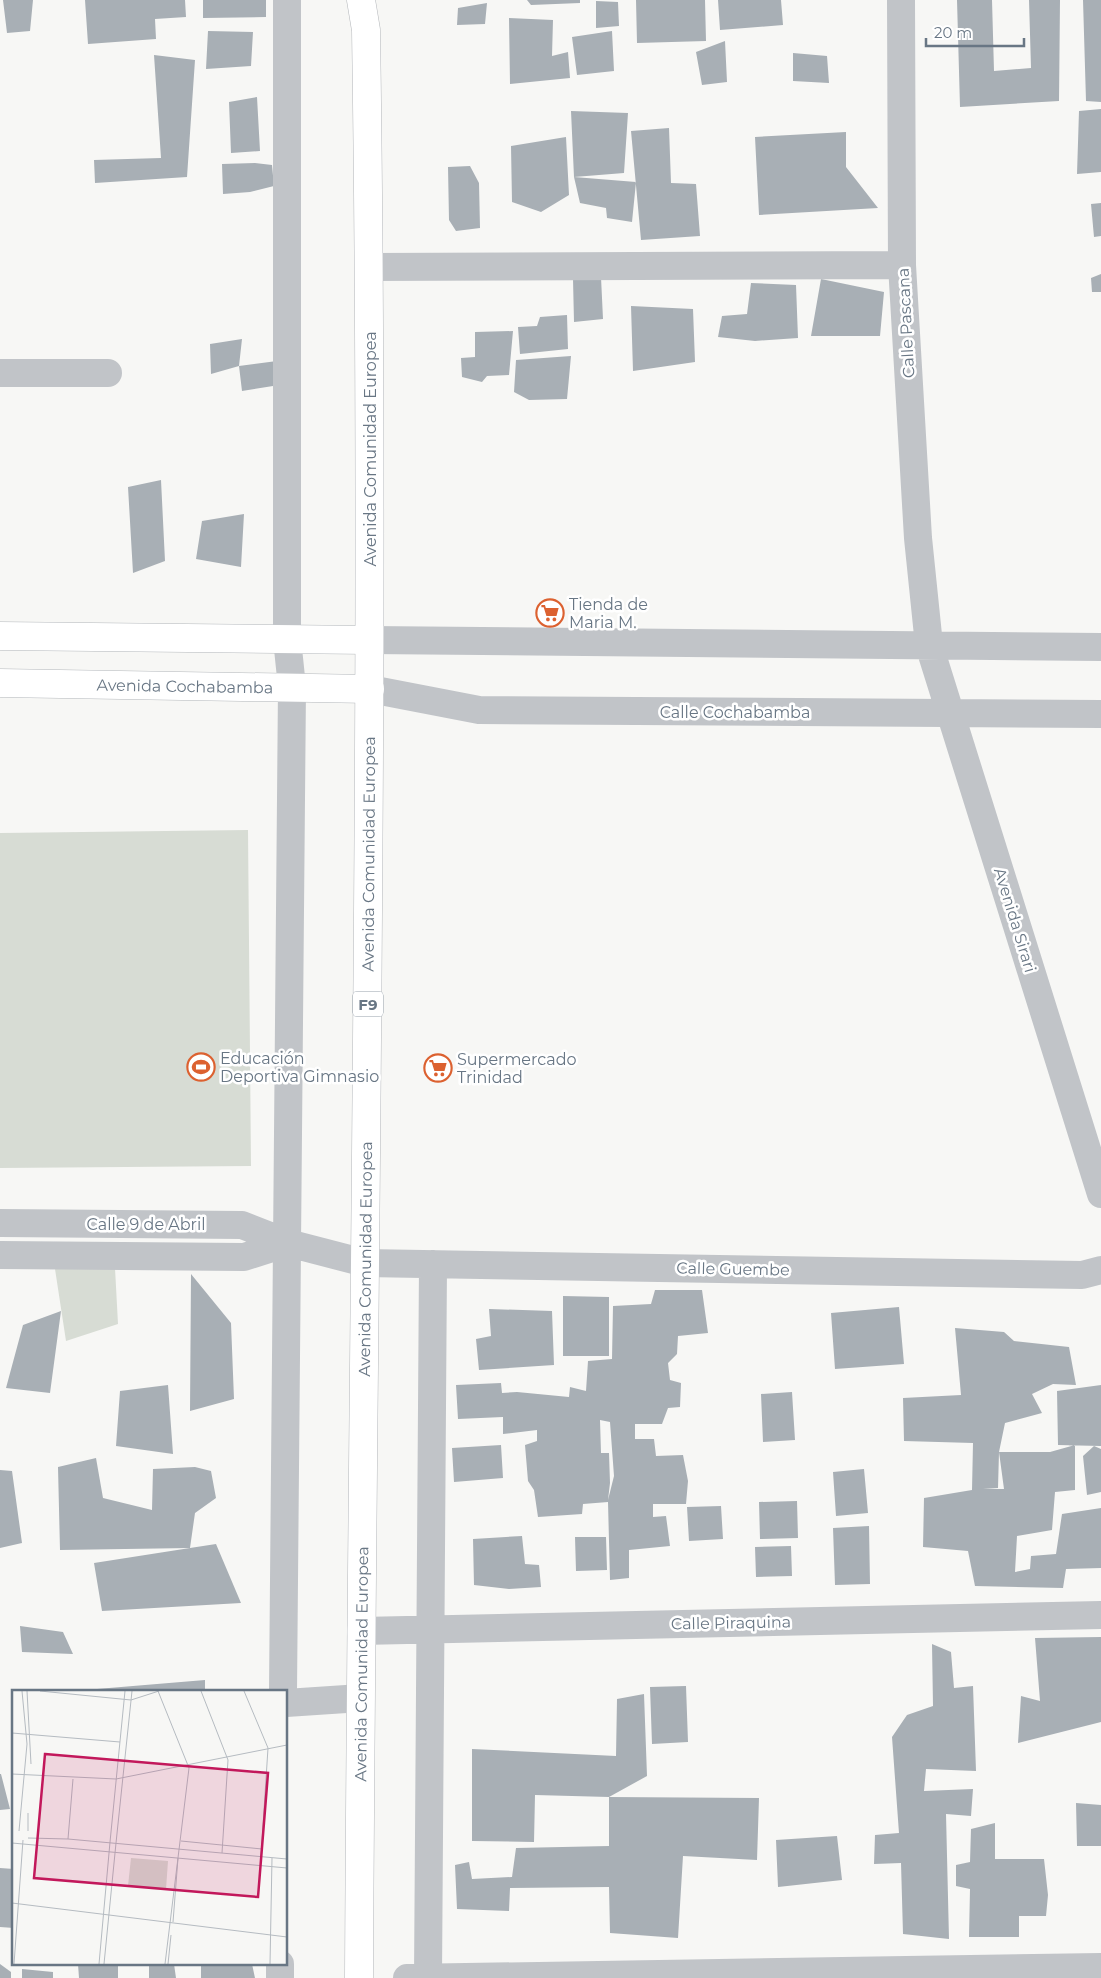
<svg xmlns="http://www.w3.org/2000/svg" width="1101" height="1978" viewBox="0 0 1101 1978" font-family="Montserrat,sans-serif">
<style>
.green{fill:#d7dcd4}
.building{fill:#a8afb5;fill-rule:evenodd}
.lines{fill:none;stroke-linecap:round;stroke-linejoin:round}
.major-casing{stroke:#b4b8bc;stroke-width:29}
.highway-casing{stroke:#b4b7bb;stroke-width:29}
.minor{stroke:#c1c4c8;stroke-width:28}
.major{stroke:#fff;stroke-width:28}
.highway{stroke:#fff;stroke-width:28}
.labels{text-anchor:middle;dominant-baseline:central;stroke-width:5;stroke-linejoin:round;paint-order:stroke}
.shield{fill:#fff;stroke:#959fa9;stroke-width:1}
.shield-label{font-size:15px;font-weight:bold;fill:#687684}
.street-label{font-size:16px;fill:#687684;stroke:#fff}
.poi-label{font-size:16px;fill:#687684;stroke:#fff;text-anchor:start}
.inset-road{fill:none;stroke:#b5bbc1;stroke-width:1}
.view{fill:#c2185b;fill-opacity:0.15;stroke:#c2185b;stroke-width:2.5}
.inset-edge{fill:none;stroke:#687684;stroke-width:2.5}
</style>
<rect width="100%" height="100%" fill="#f7f7f5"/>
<path class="green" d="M248 830 251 1166 0 1168V833Z
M115 1268 118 1324 66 1341 55 1269Z"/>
<path class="building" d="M3 0H33L30 31 7 33Z
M85 0H185L186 17 155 19 156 39 88 44Z
M203 0H266V17L203 18Z
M527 0H580V3L531 5Z
M636 0H705L706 41 637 43Z
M718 0H781L783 25 720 30Z
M957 0H992L994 71 1031 68 1029 0H1060L1059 101 960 107Z
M1083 0H1101V102L1086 101Z
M596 1 618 2 619 26 596 28Z
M487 3 485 24 457 25 458 8Z
M509 18 553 20 552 56 568 52 570 78 510 84Z
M208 31 253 32 251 66 206 69Z
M612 31 614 71 577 75 572 37Z
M725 41 727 82 702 85 696 52Z
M793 53 827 56 829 83 793 81Z
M154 55 195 60 187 177 95 183 94 160 161 158Z
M257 97 260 151 231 153 229 102Z
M1101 109V172L1077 174 1079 111Z
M571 111 628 113 624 173 574 177Z
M669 128 671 183 696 184 700 236 641 240 631 131Z
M846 132V167L878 208 759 215 755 137Z
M566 137 569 195 541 212 512 202 511 146Z
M255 163 272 165 274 186 250 192 223 194 222 164Z
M470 166 479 183 480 228 456 231 449 220 448 167Z
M574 177 636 182 632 222 607 218 606 208 580 203Z
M1101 203V236L1094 237 1091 204Z
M1101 274V292H1092L1091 278Z
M601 277 603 319 574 322 573 279Z
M821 279 884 292 880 336H811Z
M751 283 796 285 798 338 755 341 718 337 722 316 747 314Z
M631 306 693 309 695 362 633 371Z
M567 315 568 349 520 354 518 327 537 326 540 317Z
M513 331 509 375 487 376 482 382 462 377 461 358 475 357V332Z
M242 339 239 366 211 374 210 344Z
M571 356 567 399 529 400 514 392 516 360Z
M277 361 273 386 242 391 239 366Z
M161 480 165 561 133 573 128 487Z
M244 514 241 567 196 559 202 521Z
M191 1274 231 1323 234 1399 190 1411Z
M655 1290H702L708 1333 678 1336 677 1354 668 1363 670 1380 681 1383 680 1407 668 1408 662 1424H635V1439H654L656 1456 683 1455 688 1481 686 1504H653V1517L666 1516 670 1546 629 1550V1578L610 1580 608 1502 583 1504 582 1514 538 1517 534 1490 528 1481 525 1445 537 1441V1430L503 1434V1417L458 1419 456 1385 501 1383 502 1393 517 1392 569 1397 570 1387 586 1391 588 1361 612 1359 613 1306 651 1304ZM600 1420 610 1422 614 1476 608 1500 610 1483 609 1453H601Z
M563 1296 609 1297V1356H563Z
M899 1307 904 1364 835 1369 831 1313Z
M489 1309 552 1311 554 1365 479 1370 476 1339 491 1336Z
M61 1311 50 1393 6 1388 23 1325Z
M955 1328 1004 1332 1014 1341 1069 1347 1076 1385 1053 1384 1032 1394 1042 1413 1005 1423 999 1452H1050L1075 1445V1490L1055 1492 1052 1530 1017 1536 1015 1572 1030 1569 1031 1556 1056 1554 1062 1514 1101 1508V1568L1066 1569 1063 1588 975 1586 968 1551 923 1547 924 1498 972 1490 973 1443 904 1441 903 1398 961 1395ZM999 1452 1004 1489H983L998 1488Z
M168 1385 173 1454 116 1446 120 1391Z
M1101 1385V1446L1058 1445 1057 1391Z
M792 1392 795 1440 763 1442 761 1394Z
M501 1445 503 1478 454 1482 452 1448Z
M1094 1446 1101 1449V1492L1087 1495 1083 1456Z
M96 1458 103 1498 152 1510 153 1469 195 1467 211 1471 216 1498 195 1513 190 1548 216 1544 241 1603 102 1611 94 1563 190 1548 60 1550 58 1467Z
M864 1469 868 1513 836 1516 833 1472Z
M0 1470 12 1471 22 1543 0 1548Z
M797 1501 798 1538 760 1539 759 1502Z
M721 1506 723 1539 689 1541 687 1507Z
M869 1526 870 1584 835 1585 833 1528Z
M522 1536 525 1564 539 1565 541 1587 509 1589 474 1585 473 1539Z
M575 1537H606L607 1570 576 1571Z
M791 1546 792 1576 756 1577 755 1547Z
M20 1626 63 1632 73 1654 22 1652Z
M1101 1637V1722L1018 1743 1021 1696 1040 1701 1035 1638Z
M932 1644 951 1652 954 1688 973 1686 976 1771 926 1769 924 1791 973 1789 971 1816 946 1814 949 1939 903 1934 901 1863 874 1864 875 1835 899 1833 892 1737 907 1715 933 1706Z
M205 1680V1692H85V1690Z
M686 1686 688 1742 652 1744 650 1687Z
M644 1694 647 1776 609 1797 535 1795 534 1842 472 1841V1749L616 1756 617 1699Z
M0 1774H1L10 1809 0 1810Z
M609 1797 759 1798 757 1860 683 1856 678 1938 610 1933 609 1887 510 1888 509 1911 457 1909 455 1865 469 1862 472 1879 512 1877 516 1848 609 1846Z
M1076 1803 1101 1805V1846H1077Z
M995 1823V1859H1044L1048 1895 1046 1916H1019V1937H969L970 1889 956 1886V1865L970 1862 971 1829Z
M837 1836 842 1880 778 1887 776 1840Z
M0 1868 14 1869V1928L0 1927Z
M0 1964 11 1972V1978H0Z
M78 1964H118V1978H79Z
M149 1964H174L176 1978H149Z
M201 1964H252L255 1978H201Z
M22 1969 53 1972V1978H22Z"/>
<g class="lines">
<g class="major-casing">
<g id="major">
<path d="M0 636 369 640"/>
<path id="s1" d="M0 683 370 689"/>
</g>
</g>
<g class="highway-casing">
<g id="highway">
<path id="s2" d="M359 1978C362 1329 376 679 366 30L361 0"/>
</g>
</g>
<path class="minor" d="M901 0 902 265 918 538 929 645 1101 1194
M370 267 902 265
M0 373H108
M369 640 1101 647
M370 689 479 710 1101 714
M0 1223 242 1225 288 1243 365 1263 1082 1275 1101 1270
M0 1255 244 1257 288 1243
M361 1631 1101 1615
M283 1692 292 687 287 639V0
M286 1703 361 1698
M280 1978V1964
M407 1978 1101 1967
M428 1978 433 1264"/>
<use href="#major" class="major"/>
<use href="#highway" class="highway"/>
</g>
<defs>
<g id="supermarket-ring" transform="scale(1.4375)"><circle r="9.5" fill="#fff" stroke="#dc6130" stroke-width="1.5"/><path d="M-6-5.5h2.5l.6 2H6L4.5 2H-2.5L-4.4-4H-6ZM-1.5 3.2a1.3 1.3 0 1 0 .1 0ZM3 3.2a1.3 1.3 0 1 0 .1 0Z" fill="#dc6130"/></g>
<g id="stadium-ring" transform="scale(1.4375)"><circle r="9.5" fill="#fff" stroke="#dc6130" stroke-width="1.5"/><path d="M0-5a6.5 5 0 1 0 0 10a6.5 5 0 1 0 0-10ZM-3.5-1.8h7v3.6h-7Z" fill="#dc6130"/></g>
</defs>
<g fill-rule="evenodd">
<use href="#supermarket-ring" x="550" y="613"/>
<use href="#stadium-ring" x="201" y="1067"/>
<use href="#supermarket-ring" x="438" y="1068"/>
</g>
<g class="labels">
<rect class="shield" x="353" y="991.5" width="30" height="25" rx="4"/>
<g class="shield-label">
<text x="368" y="1004">F9</text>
</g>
<g class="street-label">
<text transform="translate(906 323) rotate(-93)">Calle Pascana</text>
<text transform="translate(370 449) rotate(-90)">Avenida Comunidad Europea</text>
<text stroke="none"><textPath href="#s1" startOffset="185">Avenida Cochabamba</textPath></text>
<text x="735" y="712">Calle Cochabamba</text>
<text stroke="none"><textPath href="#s2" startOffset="1124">Avenida Comunidad Europea</textPath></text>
<text transform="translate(1015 920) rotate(73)">Avenida Sirari</text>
<text x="146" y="1224">Calle 9 de Abril</text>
<text stroke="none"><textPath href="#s2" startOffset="719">Avenida Comunidad Europea</textPath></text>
<text transform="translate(733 1269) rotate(1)">Calle Guembe</text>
<text transform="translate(731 1623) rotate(-1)">Calle Piraquina</text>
<text stroke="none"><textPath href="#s2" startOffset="314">Avenida Comunidad Europea</textPath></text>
</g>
<g class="poi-label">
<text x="569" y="604">Tienda de<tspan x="569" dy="18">Maria M.</tspan></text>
<text x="220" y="1058">Educación<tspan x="220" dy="18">Deportiva Gimnasio</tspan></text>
<text x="457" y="1059">Supermercado<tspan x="457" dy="18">Trinidad</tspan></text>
</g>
</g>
<g transform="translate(12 1690)">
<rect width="275" height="275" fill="#f7f7f5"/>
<path d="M119 168 156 171 154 199 116 196Z" fill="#d7dcd4"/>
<path class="inset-road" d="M15 1 19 74M28 1 119 10 147 1M146 1 177 78 153 274M189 1 216 70 210 163M232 1 256 58 249 167M0 43 108 52M0 84 104 89 275 55M7 141 15 54 10 1M16 141V123M16 148 56 149 275 169M56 149 61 89M169 151 250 159M98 152 113 1M0 153 275 178M104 153 120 1M0 213 275 247M161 232 166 168M2 274 11 150M87 274 98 152M92 274 104 153M156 274 159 245M258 274 260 168"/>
<path class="view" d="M33 64 256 83 246 207 22 188Z"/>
<rect width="275" height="275" class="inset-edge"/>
</g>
<path d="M926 38v8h98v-8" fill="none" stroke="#687684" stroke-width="2.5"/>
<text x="934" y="38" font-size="15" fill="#687684" stroke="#ffffff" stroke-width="4" paint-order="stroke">20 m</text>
</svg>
